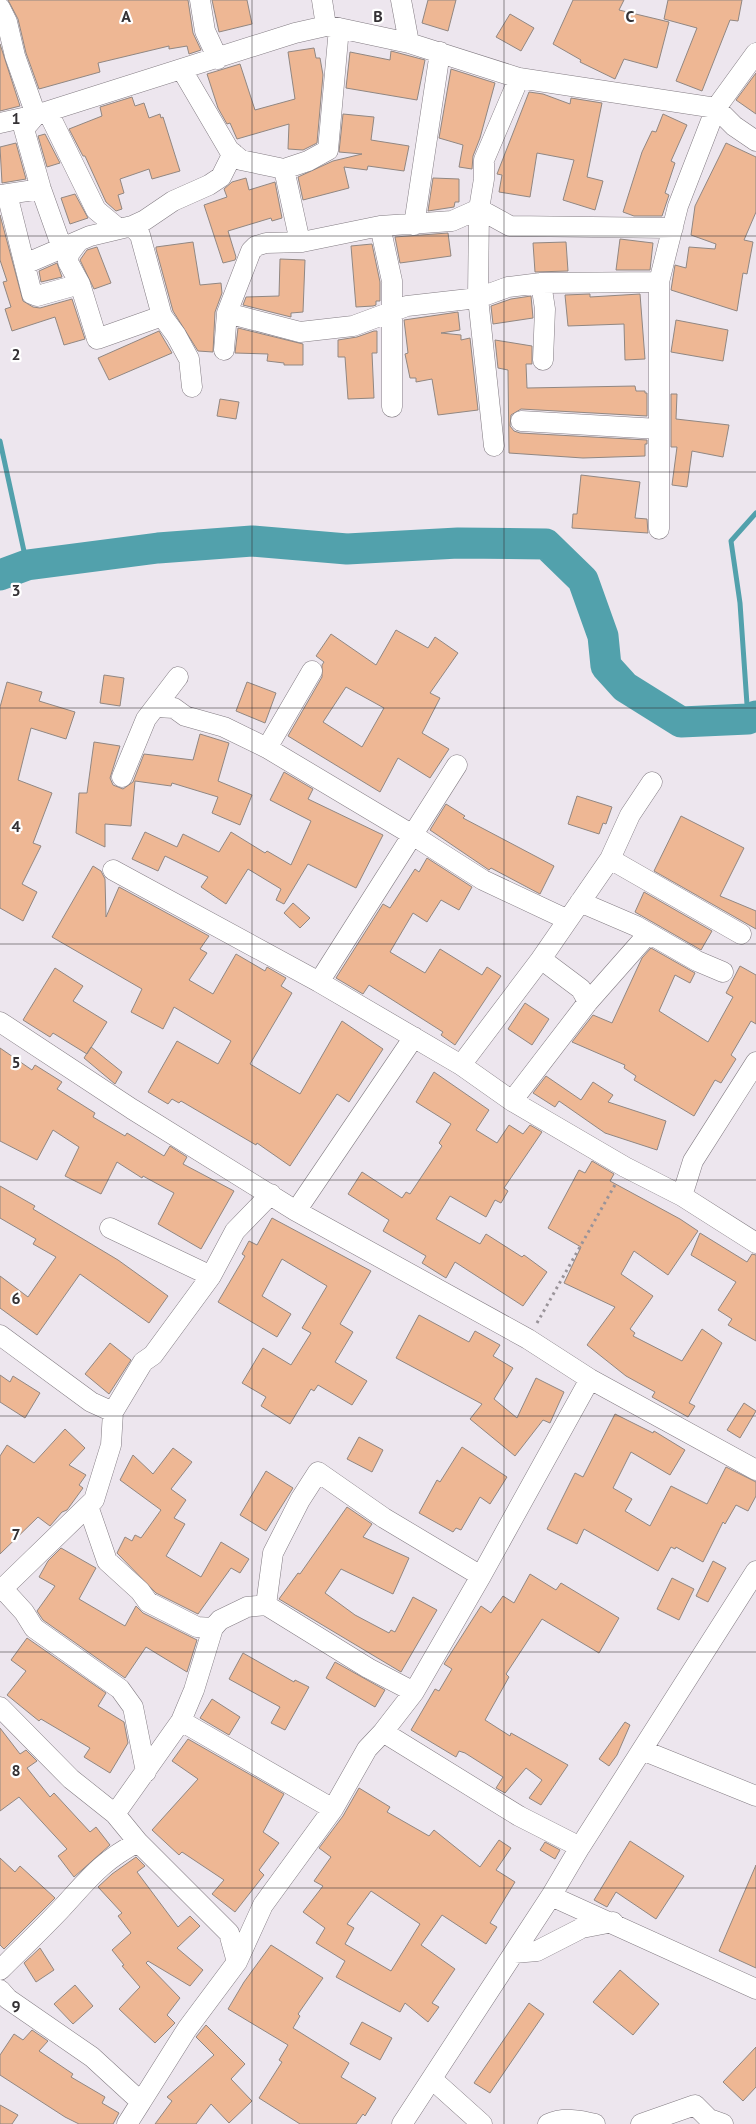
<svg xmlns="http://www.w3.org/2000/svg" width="756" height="2124" viewBox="0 0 756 2124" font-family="'PT Sans',sans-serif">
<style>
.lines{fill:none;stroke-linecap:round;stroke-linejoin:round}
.stream{stroke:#52a1ac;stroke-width:5}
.river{stroke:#52a1ac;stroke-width:31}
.building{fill:#eeb794;stroke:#918782;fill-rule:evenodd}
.street-casing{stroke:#837c83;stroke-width:21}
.path{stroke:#999399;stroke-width:3;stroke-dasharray:2.5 4;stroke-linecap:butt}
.street{stroke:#fff;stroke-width:20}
.grid{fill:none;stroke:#343134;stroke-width:1;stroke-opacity:0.55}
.grid-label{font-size:16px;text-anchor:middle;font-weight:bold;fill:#343134;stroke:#fff;stroke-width:4.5;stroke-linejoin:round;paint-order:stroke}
</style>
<rect width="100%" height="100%" fill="#ede6ee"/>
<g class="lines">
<path class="stream" d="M0 441 27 565
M748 719 740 603 731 541 756 513"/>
<path class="river" d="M0 575 27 565 158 548 252 541 347 549 458 543 546 544 583 580 603 636 606 666 625 687 681 722 748 719 756 716"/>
</g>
<path class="building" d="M8 0H188L193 33 201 50 189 54 187 46 169 49V46L98 63 100 72 39 89 26 53 18 19Z
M212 0H247L252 24 219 32Z
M428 0H456L448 31 422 23Z
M573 0H624L619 10 669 22 657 68 624 59 615 79 580 62 581 60 553 44Z
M668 0H742L738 21 730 20 702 91 676 81 697 28 664 19Z
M510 14 534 28 521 51 496 37Z
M0 44 20 106 0 111Z
M314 48 316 58H320L323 75 317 143 303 150 288 149 289 124 237 139 230 123 227 124 218 108 207 74 240 64 255 110 295 99 288 52Z
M391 51 425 60 417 100 346 88 350 52 390 60Z
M451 69 495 83 480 138 473 156 472 169 459 167 463 145 439 138Z
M756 73V114L736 100Z
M529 92 543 94 570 104 571 98 602 103 587 177 603 181 595 210 563 200 574 160 537 153 530 197 499 192 502 175 497 174Z
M132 97 135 106 144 103 149 118 160 114 161 118 163 117 180 171 152 179 149 169 120 179 124 193 118 195 122 209 116 211 106 202 85 156H83L69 129 102 116 100 107Z
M343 114 374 117 371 140 409 146 404 171 368 166 367 170 344 167 349 188 303 200 298 177 333 161 362 154 339 152Z
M663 114 687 125 671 161 675 163 665 193 669 195 662 216H634L623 212 642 152 652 131 656 132Z
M45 134 60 163 47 167 38 136Z
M16 143 26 179 2 183 0 147Z
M726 143 756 157V212L744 240 753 242 747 274 743 273 737 311 671 290 675 265 686 268 689 247 715 249 716 244 691 235 695 206Z
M246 178 249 190 275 182 282 218 272 221 271 218 228 231 236 257 235 260 223 263 204 205 227 197 224 189 232 182Z
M433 178 459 179V202H455L454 207 428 211Z
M75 194 88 218 70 224 61 198Z
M0 215 23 301 33 307 40 308 72 299 85 339 64 345 55 317 12 331 5 309 11 307 3 282 7 281 0 260Z
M448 233 451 256 400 263 395 237Z
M620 239 653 243 650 270H616Z
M193 242 200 285 221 283 222 293 215 312 213 352 198 351 173 311 156 249V247Z
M566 242 568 271 535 272 533 243Z
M372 244 380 282V301H376V305L373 306 356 307 351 246Z
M97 247 111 283 94 289 80 260 87 250Z
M280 259 305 260 303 312 291 313V317L243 305 246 297 279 296Z
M57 263 62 277 41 282 39 271Z
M590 294V297L640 294 645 359 625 360 624 324 568 326 565 295Z
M531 296 533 318 493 324 491 306 511 299Z
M458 312 460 330 441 333 461 335V340L470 338 478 410 438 415 432 379 416 382V378H410L405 354 408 353 404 320Z
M676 320 728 330 723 361 671 352Z
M238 328 303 344V365H284V363L267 361 268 354 235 353Z
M159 331 172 353 109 380 98 358Z
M374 331H377V353H372L374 398 348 399 345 357H338V340L357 337Z
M495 340 532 346V364H526L527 388 635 386 636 391H645V393H647V416L521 409 511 415 510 426 514 431 520 433 647 440V444H645V456L583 458 509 453 508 370 498 368Z
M671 394H677L676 419 729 425 723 457 692 451 687 487 672 485 677 447H671Z
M220 399 239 402 236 419 217 416Z
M581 475 640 482 635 518 647 519 648 533 572 528 573 514H577Z
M396 630 428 648 435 637 458 653 430 693 440 698 422 733 449 749 430 778 398 758 380 792 288 736 322 677V665L324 662 316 656 331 634 376 665ZM346 687 384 708 362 747 323 722Z
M104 675 124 678 120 706 100 703Z
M7 682 42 692 39 701 75 712 66 739 31 728 18 780 52 793 33 843 41 846 22 884 37 892 23 921 0 908V707Z
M247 682 276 693 265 723 236 711Z
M200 734 229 743 218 781 252 795 240 825 212 813 218 797 172 783 171 786 135 781 131 826 105 824V847L76 833 79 793H87L94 742 120 746 110 778 113 785 123 789 133 782 144 754 193 760Z
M284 772 313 789 308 799 383 835 356 888 308 864 284 904 276 900 281 889 248 869 226 904 201 887 208 877 165 856 158 871 132 859 145 832 177 847 183 834 219 852 231 832 265 853 267 851 291 865 311 821 270 800Z
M577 796 612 807 606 824 603 823 599 834 568 824Z
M446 804 465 816 463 818 554 866 540 894 491 868 489 870 430 830Z
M681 816 744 848 720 896 756 911V929L654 871Z
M427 858 472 887 459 910 441 900 427 922 413 913 390 952 425 973 440 949 482 975 487 967 501 976 455 1045 441 1035 443 1032 369 985 363 994 336 978 383 904 390 908 415 869 419 872Z
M93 866 101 871 105 879 106 917 119 887 209 936 200 949 207 953 189 980 213 994 236 954 265 971 267 967 286 978 281 986 292 993 250 1064 300 1094 342 1021 383 1049 349 1102 337 1094 290 1166 257 1143 256 1145 181 1101 179 1103 172 1099 168 1104 148 1092 177 1041 218 1064 231 1041 174 1007 163 1029 131 1012 142 989 52 937Z
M644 892 712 931 701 950 635 912Z
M293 903 310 918 300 928 284 913Z
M651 948 695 973 690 983 675 975 659 1011 708 1042 733 997 726 993 740 966 756 975V1024L751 1021 731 1055 736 1059 721 1083 715 1080 694 1116 634 1080 636 1076 624 1068 625 1065 572 1042 593 1015 612 1023 642 958Z
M55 968 83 986 73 1001 107 1022 87 1054 53 1033 50 1037 23 1020Z
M525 1003 549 1019 532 1045 508 1029Z
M91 1047 122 1072 115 1084 84 1058Z
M0 1048 32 1070 35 1065 62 1082 57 1089 95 1113 93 1117 125 1136 127 1133 164 1156 170 1146 187 1157 183 1164 234 1191 201 1249 158 1224 174 1193 143 1176 142 1178 117 1162 101 1194 65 1176 79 1147 53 1130 37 1160 0 1141Z
M434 1072 489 1110 476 1130 497 1143 509 1125 523 1134 530 1125 542 1132 504 1188 508 1191 501 1203 495 1200 486 1217 450 1196 436 1219 480 1244 486 1234 522 1257 524 1255 547 1272 523 1306 455 1262 446 1278 422 1263 426 1256 383 1231 389 1220 348 1194 362 1172 402 1198 406 1192 410 1194 442 1146 439 1143 451 1124 416 1102Z
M546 1076 581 1100 593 1082 613 1095 608 1102 666 1121 657 1150 605 1133 559 1101 555 1107 533 1093Z
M592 1161 614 1174 610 1181 680 1219 698 1231 668 1275 634 1251 621 1274 653 1296 630 1329 635 1333 633 1336 682 1361 702 1329 722 1343 689 1403 695 1406 688 1417 652 1397 655 1392 626 1376 587 1345 615 1307 564 1283 581 1247 548 1228 579 1170 585 1173Z
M0 1186 35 1206 33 1209 118 1260 168 1296 149 1323 80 1274 37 1335 0 1308V1276L28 1297 56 1257 33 1244 36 1239 0 1218Z
M272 1218 371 1271 340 1324 353 1332 335 1362 367 1381 352 1405 318 1385 314 1391 311 1389 290 1424 261 1406 266 1397 242 1383 263 1348 291 1365 311 1333 302 1328 327 1286 282 1259 262 1296 291 1314 277 1337 218 1302 245 1256 242 1254 249 1241 257 1245Z
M700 1233 747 1262 752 1254 756 1255V1341L728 1325 732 1319 718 1310 736 1282 691 1255Z
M419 1315 469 1342 475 1331 500 1345 493 1356 513 1368 494 1399 517 1418 536 1378 564 1392 550 1423 543 1420 515 1456 470 1419 482 1404 396 1358Z
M110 1343 131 1360 109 1394 85 1374Z
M0 1375 10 1382 13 1376 40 1393 25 1418 0 1402Z
M744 1403 756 1411 740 1438 727 1430Z
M615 1414 653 1433 654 1431 685 1450 670 1475 631 1452 613 1488 632 1499 625 1511 650 1526 671 1486 707 1504 726 1467 756 1482V1496L748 1511 736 1505 725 1524 723 1522 703 1562 676 1547 675 1549 671 1547 658 1571 584 1529 577 1544 547 1529 575 1473 583 1477Z
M65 1429 85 1448 69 1465 86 1475 79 1485 83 1488 67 1510 62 1512 50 1526 38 1517 0 1554V1456L7 1445 34 1463Z
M359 1437 383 1450 372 1472 347 1459Z
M462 1447 507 1477 490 1504 480 1497 461 1530 456 1528 453 1532 419 1513 437 1480 440 1482Z
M173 1448 192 1462 171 1489 186 1500 174 1518 185 1524 166 1556 201 1577 221 1542 249 1559 240 1573 231 1568 198 1614 156 1593 117 1553 125 1537 132 1541 135 1535 141 1538 161 1510 120 1480 133 1455 153 1474Z
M266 1471 293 1488 266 1531 240 1515Z
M347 1507 372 1524 363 1537 409 1558 393 1594 341 1569 325 1593 355 1615 389 1633 391 1630 395 1632 413 1597 437 1610 401 1672 279 1599 298 1573 300 1574Z
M61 1548 96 1568 79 1599 125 1626 136 1606 143 1613 197 1640 187 1672 146 1647 125 1678 43 1620 37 1611 55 1586 39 1577 48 1561Z
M713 1561 726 1568 708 1602 696 1596Z
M530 1574 556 1590 561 1583 619 1618 599 1653 542 1619 506 1674 509 1677 485 1720 510 1736 511 1733 568 1765 541 1805 529 1798 542 1780 526 1768 505 1793 496 1788 503 1777 465 1753 459 1751 456 1757 411 1730 435 1689 439 1691 452 1669 444 1664 481 1606 491 1613 503 1596 514 1603Z
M672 1578 694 1589 679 1620 657 1609Z
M27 1638 106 1693 98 1706 124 1722 128 1743 110 1773 84 1757 90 1748 41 1719 39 1721 7 1695 26 1671 11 1660Z
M243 1653 294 1682 295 1680 309 1687 285 1730 271 1723 280 1707 229 1679Z
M335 1662 385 1690 375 1707 326 1678Z
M212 1699 240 1717 229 1735 200 1718Z
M625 1722 630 1725 617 1755 609 1766 599 1759Z
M0 1728 20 1754 26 1750 37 1761 27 1768 50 1797 54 1793 90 1832 96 1827 110 1845 74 1877 58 1856 67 1849 19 1797 0 1811Z
M188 1739 284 1794 263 1832 279 1843 259 1870 264 1875 235 1912 212 1894 224 1880 182 1852 179 1855 152 1830 198 1779 172 1761Z
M359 1788 390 1807 387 1812 429 1836 434 1830 480 1867 499 1840 511 1848 496 1870 515 1882 490 1923 497 1927 486 1944 442 1915 421 1945 455 1969 432 2003 439 2007 428 2022 405 2003 400 2012 336 1977 345 1961 316 1943 325 1928 303 1912 323 1886 314 1881 331 1857 319 1848 343 1816ZM371 1891 420 1924 391 1971 345 1944 354 1928 347 1924Z
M630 1841 684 1876 656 1919 616 1892 607 1907 594 1900Z
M545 1842 560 1850 555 1859 540 1850Z
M136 1857 145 1866 137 1872 178 1927 190 1916 200 1926 177 1948 203 1970 190 1986 148 1961 146 1963 180 1998 167 2015 175 2023 155 2043 119 2009 140 1987 122 1966 124 1965 112 1950 131 1933 118 1916 122 1913 98 1887 112 1874Z
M0 1858 15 1872 20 1866 55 1898 4 1949 0 1945Z
M756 1865V1968L719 1951Z
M271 1945 323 1978 298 2014 300 2016 293 2028 349 2063 341 2077 376 2098 365 2116 363 2114 356 2124H300L259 2098 282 2062 279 2060 288 2045 228 2009 244 1982Z
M40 1948 54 1970 36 1982 24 1963Z
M620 1970 659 2004 633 2035 593 2002Z
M75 1985 93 2006 73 2024 54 2004Z
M529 2003 544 2014 490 2093 474 2083Z
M362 2022 392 2038 380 2060 350 2044Z
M206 2025 245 2064 231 2079 252 2101 229 2123 211 2104 196 2124H155L172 2101 167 2097 214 2055 196 2037Z
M32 2030 48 2041 39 2051 73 2074 71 2077 105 2097 102 2103 119 2113 113 2124H79L65 2117 0 2075V2055L14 2034 23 2040Z
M756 2047V2087L743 2101 723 2082Z
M0 2105 18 2115 12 2124H0Z"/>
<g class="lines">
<g class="street-casing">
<path id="street" d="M200 0 205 31 218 59
M322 0 326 26
M401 0 409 43
M0 8 7 22 15 56 36 115 24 129 41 189 62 248
M182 70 229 150 241 160 284 169 308 161 328 150 339 28
M48 112 96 210 119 229
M0 123 36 115 295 33 326 26 339 28 409 43 519 78 716 108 734 126 756 141
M284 169 300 242
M7 194 32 294 37 296 80 284
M0 195 41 189
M414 225 440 52
M132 226 140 235 162 316 176 335 189 359 192 387
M380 226 392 281V407
M78 242 69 254 68 262 80 284 97 339 162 316
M25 264 90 236 132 226 145 220 173 201 209 185 221 177 233 153
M541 283 545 309 543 360
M227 313 300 332 353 326 407 306 478 298 508 287 541 283 659 282
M224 350 227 313 251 251 256 246 266 243 302 242 380 226 452 221 479 209 510 226 673 228
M521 421 659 429
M494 446 478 298 479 209 484 179V160L519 78
M659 529V282L678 206 716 108 756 53
M156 707 174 708 185 716 224 727 267 748 411 834 483 880 566 919
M267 748 312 671
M122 777 146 719 178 677
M610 859 741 934
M113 870 319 982 461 1065 512 1101 625 1167 682 1196 756 1243
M580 902 636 926 697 961 723 972
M541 959 581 989 588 1002
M319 982 457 765
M0 1022 132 1109 296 1211 528 1339 590 1379 756 1470
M461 1065 541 959 610 859 630 815 652 782
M512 1101 588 1002 648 934
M682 1196 693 1161 756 1062
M296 1211 414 1037
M110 1228 211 1276 235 1231 271 1194
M0 1335 91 1402 113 1412
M88 1506 107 1561 140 1591 148 1602 197 1627 213 1628
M3 1589 24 1612 34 1628 120 1689 133 1707 146 1772
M0 1591 94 1500 111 1445 113 1412 143 1362 153 1355 211 1276
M266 1605 273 1553 300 1500 318 1472 384 1518 481 1576
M0 1707 71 1779 115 1814 138 1842 229 1933 237 1962
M181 1721 333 1809
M383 1732 519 1816 580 1847
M642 1750 756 1796
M115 1814 181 1721 194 1690 213 1628 220 1620 247 1607 266 1605 368 1668 414 1692
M551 1896 756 1989
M514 1953 537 1951 582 1928 613 1922
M0 1970C20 1950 41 1930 60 1910 88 1880 100 1862 138 1842
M0 1990 8 1999 92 2057 141 2102 127 2124
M433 2080 482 2124
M141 2102 187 2029 237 1962 263 1905 333 1809 367 1749 383 1732 414 1692 481 1576 590 1379
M402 2124 551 1896 580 1847 756 1571
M548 2124C563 2117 580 2120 595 2124
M641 2124 695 2105 709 2119 723 2124"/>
</g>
<path class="path" d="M537 1323 616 1183"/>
<use href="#street" class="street"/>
</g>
<path class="grid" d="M252 0V2124M504 0V2124M0 236H756M0 472H756M0 708H756M0 944H756M0 1180H756M0 1416H756M0 1652H756M0 1888H756"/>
<g class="grid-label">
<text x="126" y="22">A</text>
<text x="378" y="22">B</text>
<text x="630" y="22">C</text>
<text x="16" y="124">1</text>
<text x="16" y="360">2</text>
<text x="16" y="596">3</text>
<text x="16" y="832">4</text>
<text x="16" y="1068">5</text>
<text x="16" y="1304">6</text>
<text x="16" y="1540">7</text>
<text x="16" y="1776">8</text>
<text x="16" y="2012">9</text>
</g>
</svg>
